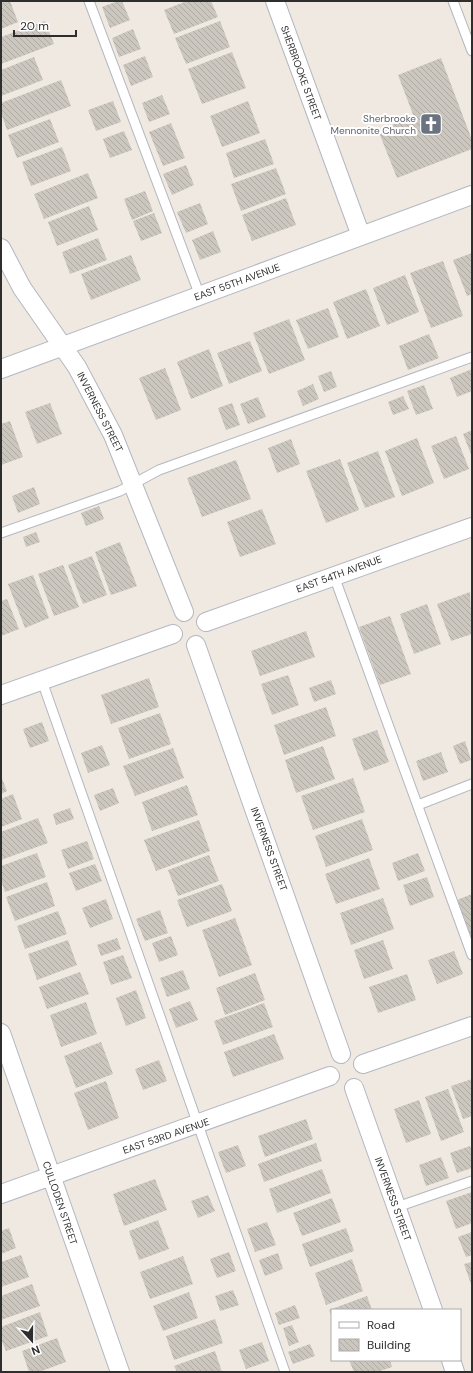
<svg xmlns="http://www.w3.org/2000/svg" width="473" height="1373" viewBox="0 0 473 1373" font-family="'DM Sans',sans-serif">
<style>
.building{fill:url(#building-back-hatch)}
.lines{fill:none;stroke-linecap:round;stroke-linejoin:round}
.lane-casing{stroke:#b4b7c1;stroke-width:11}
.street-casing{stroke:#b4b7c1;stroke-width:20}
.lane{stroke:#fff;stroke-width:9}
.street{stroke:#fff;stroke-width:18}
.labels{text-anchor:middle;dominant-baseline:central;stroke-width:4;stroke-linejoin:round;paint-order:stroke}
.street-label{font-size:10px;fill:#2e2e2e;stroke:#fff}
.worship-label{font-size:10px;fill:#5b616d;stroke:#fff;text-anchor:end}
</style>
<defs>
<pattern id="building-back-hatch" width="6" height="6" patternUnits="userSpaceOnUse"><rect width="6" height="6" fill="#cbc7bf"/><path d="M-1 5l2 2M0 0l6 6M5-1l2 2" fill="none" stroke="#afaba4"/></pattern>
</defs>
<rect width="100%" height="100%" fill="#efe9e1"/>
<path class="building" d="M7 1H10L18 22 1 29V3Z
M118 1H122L130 20 110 28 102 7Z
M187 1H211L218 17 174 34 164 10Z
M45 21 54 44 1 64V37Z
M220 21 230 47 186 64 175 38Z
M133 29 141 49 119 57 112 38Z
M232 52 246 88 202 104 188 69Z
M145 56 153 77 131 86 123 65Z
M34 57 43 80 1 96V70Z
M441 58 472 140V149L397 178 378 130 414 117 398 75Z
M61 80 71 106 7 130 1 113V103Z
M162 95 170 114 149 122 142 103Z
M113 101 121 122 96 131 88 110Z
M248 101 260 133 222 147 210 116Z
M50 119 59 142 17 158 8 135Z
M171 123 185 158 163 166 149 132Z
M124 131 132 150 110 158 103 139Z
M265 139 274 164 234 178 226 153Z
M62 147 71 171 31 186 22 162Z
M186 165 194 185 172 195 163 174Z
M276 168 286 194 241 211 231 184Z
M88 173 98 198 44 219 34 194Z
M145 191 153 211 132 220 124 199Z
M286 198 296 225 252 241 242 215Z
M200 203 208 224 186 233 177 212Z
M89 206 98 230 57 246 48 222Z
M154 213 162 233 141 241 133 221Z
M213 231 221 252 200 260 192 240Z
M98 238 107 260 70 274 62 252Z
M472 253V294L467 296 453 260Z
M131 255 141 280 91 300 81 274Z
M443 261 463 316 431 328 410 273Z
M405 275 419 312 387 325 373 288Z
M366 289 380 326 347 339 333 302Z
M328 308 339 337 308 349 296 320Z
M289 319 305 360 269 374 253 333Z
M429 334 439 358 408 370 399 346Z
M250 341 262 371 229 384 217 353Z
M209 349 223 386 191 399 177 362Z
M165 368 181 410 156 420 139 378Z
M472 369V391L457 397 450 378Z
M331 371 337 387 324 392 318 376Z
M313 384 319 399 303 406 297 391Z
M424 385 433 409 416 415 407 391Z
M403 396 409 409 393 415 388 402Z
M258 397 266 417 248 424 240 404Z
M50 403 62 434 37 444 25 412Z
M232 403 240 425 226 430 218 408Z
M10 421 23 457 1 465V424Z
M472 430V457L463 434Z
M456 436 469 469 444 479 431 446Z
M417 438 434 483 402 496 385 451Z
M291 439 300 464 277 473 268 448Z
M378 451 395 497 365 508 347 463Z
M340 459 359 510 326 523 306 471Z
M236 460 251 499 202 517 187 478Z
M34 487 40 504 18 513 12 496Z
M99 506 104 519 86 526 81 513Z
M262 509 276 544 240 557 227 522Z
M36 532 40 542 26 547 23 537Z
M120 542 137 586 111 595 95 552Z
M92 556 107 595 83 604 68 565Z
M63 565 79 607 54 616 38 574Z
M33 575 49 618 25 628 8 584Z
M470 592 472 634 451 641 437 604Z
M7 599 19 629 1 636V601Z
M427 604 441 644 414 654 400 614Z
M390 616 411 674 380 685 359 627Z
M306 631 315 657 260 676 251 651Z
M288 675 299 705 272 715 261 684Z
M149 678 159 707 111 724 101 695Z
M331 680 336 694 314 702 309 688Z
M326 707 336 736 284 755 274 725Z
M160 713 171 744 129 759 118 728Z
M42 722 49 741 30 748 23 729Z
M377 730 389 762 364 771 352 739Z
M465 741 471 760 460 764 453 746Z
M102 745 110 765 88 773 81 753Z
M323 746 335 779 296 793 285 760Z
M173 748 184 778 135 796 123 766Z
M441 752 448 772 423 781 416 761Z
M1 776 7 791 1 794Z
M353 778 365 812 313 830 301 796Z
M187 785 198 815 152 831 142 802Z
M113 788 119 803 100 811 94 795Z
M13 794 22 819 1 827V799Z
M70 808 74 819 56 825 53 814Z
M38 818 48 843 1 860V832Z
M362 819 373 850 326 867 315 836Z
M199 820 210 851 156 871 144 840Z
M87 841 94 859 68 869 61 850Z
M37 853 46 877 5 892 1 880V866Z
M418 853 425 871 398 881 392 863Z
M209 855 219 881 178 896 168 870Z
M369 858 380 889 336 904 325 874Z
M95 864 102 881 76 891 69 873Z
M427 877 434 897 410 906 403 885Z
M47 882 55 906 15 921 6 897Z
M222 884 232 911 187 927 177 900Z
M472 894V941L457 900Z
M383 898 394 929 351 945 340 913Z
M106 899 113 919 90 928 82 908Z
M160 910 168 933 145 941 136 919Z
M58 911 67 934 25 949 17 926Z
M235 918 252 965 219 977 202 930Z
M171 936 178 955 159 962 152 943Z
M117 938 121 949 101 956 97 945Z
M68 940 77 965 37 980 28 954Z
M383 940 393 969 364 979 354 950Z
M454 951 463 974 437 984 428 960Z
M123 955 132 978 111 985 103 962Z
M183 970 190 989 167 997 160 978Z
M80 972 89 994 47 1009 39 987Z
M255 973 265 1000 225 1015 216 988Z
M407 974 416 1000 378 1013 369 987Z
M136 990 146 1018 126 1026 116 998Z
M190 1001 198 1020 176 1028 169 1009Z
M86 1002 97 1034 61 1047 50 1015Z
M264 1003 273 1027 223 1045 214 1021Z
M274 1034 284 1059 233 1077 224 1052Z
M101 1042 113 1074 76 1088 64 1056Z
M159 1060 167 1081 143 1090 135 1069Z
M472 1079V1116L463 1119 451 1086Z
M106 1081 119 1118 88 1130 74 1093Z
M448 1089 464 1132 441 1141 425 1097Z
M419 1100 431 1134 406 1143 394 1109Z
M306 1119 313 1139 265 1157 258 1136Z
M316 1143 322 1161 264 1182 258 1164Z
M238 1145 246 1166 226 1173 218 1152Z
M470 1146 472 1152V1168L457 1173 450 1153Z
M441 1157 449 1178 426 1186 419 1165Z
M322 1169 331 1193 277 1213 269 1189Z
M155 1179 167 1210 124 1226 113 1194Z
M472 1192V1223L456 1229 446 1201Z
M208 1195 215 1211 198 1218 191 1201Z
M332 1198 341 1222 302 1236 293 1213Z
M158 1220 169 1249 139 1260 129 1231Z
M267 1222 276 1245 255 1252 247 1229Z
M9 1228 16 1248 1 1254V1231Z
M346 1228 354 1251 310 1267 302 1244Z
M472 1232V1255L466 1257 458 1237Z
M229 1252 236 1271 217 1278 210 1259Z
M278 1253 283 1269 265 1276 259 1260Z
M21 1255 29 1277 1 1287V1262Z
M183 1256 193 1284 150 1299 140 1272Z
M352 1259 363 1291 326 1305 315 1273Z
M472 1262V1287L464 1264Z
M32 1284 40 1306 1 1320V1296Z
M233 1290 239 1305 220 1311 215 1296Z
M189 1292 198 1318 163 1331 153 1306Z
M367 1296 372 1310H332V1317L329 1310Z
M295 1305 300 1318 279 1325 275 1313Z
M40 1312 48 1336 6 1351 1 1339V1327Z
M215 1319 223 1343 174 1360 166 1336Z
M292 1325 299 1342 289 1346 283 1328Z
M57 1338 66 1362 39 1372H29L22 1351Z
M262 1342 269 1361 246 1369 239 1350Z
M310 1344 315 1356 293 1364 288 1352Z
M215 1351 222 1372H177L174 1366Z
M349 1360H390L392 1367 377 1372H354Z"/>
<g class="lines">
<g class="lane-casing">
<path id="lane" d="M89 1 200 296
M453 1 472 51
M1 533 120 491 159 470 472 357
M334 576 472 955
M42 681 285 1372
M418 805 472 784
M397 1207 472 1181"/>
</g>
<g class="street-casing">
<path id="street" d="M275 1 361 236
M1 248 22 288 77 367 113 435 184 612
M1 369 472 195
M206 622 472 527
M196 645 341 1054
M1 695 173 634
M1 1033 120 1372
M363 1064 472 1026
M354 1088 433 1310
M1 1194 330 1076
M451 1360 455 1372"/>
</g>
<use href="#lane" class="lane"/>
<use href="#street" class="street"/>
</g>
<defs>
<g id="church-square" transform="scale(1.15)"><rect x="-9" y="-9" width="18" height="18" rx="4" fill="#6b7280" stroke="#fff"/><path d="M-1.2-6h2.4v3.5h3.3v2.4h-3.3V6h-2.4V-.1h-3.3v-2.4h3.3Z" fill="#fff"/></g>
</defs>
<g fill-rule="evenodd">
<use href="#church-square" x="431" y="124"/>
</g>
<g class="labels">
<g class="street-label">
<text transform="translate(301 73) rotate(70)">SHERBROOKE STREET</text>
<text transform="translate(237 282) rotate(-20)">EAST 55TH AVENUE</text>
<text transform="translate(100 412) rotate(63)">INVERNESS STREET</text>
<text transform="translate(339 574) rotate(-20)">EAST 54TH AVENUE</text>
<text transform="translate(269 849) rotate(70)">INVERNESS STREET</text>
<text transform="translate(166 1136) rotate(-19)">EAST 53RD AVENUE</text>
<text transform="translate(393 1199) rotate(70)">INVERNESS STREET</text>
<text transform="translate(60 1203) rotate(71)">CULLODEN STREET</text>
</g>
<g class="worship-label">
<text x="416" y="118">Sherbrooke<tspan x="416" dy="12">Mennonite Church</tspan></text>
</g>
</g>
<rect width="473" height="1373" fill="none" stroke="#2e2e2e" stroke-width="4"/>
<rect x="331" y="1309" width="130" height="52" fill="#ffffff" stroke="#ababab"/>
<rect x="339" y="1322" width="20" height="6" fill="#ffffff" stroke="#ababab"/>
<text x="367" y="1329" font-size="12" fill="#2e2e2e">Road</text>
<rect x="339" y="1339" width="20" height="12" fill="url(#building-back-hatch)" stroke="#ababab"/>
<text x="367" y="1349" font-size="12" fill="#2e2e2e">Building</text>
<g transform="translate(32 1341) rotate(159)" stroke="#ffffff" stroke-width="3" paint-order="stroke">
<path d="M0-3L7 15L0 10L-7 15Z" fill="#2e2e2e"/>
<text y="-6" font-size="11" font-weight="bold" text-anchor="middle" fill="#2e2e2e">N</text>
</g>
<path d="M14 30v6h62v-6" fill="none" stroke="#2e2e2e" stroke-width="2"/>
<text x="20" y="30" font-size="12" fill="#2e2e2e" stroke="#ffffff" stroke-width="3" paint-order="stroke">20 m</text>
</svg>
